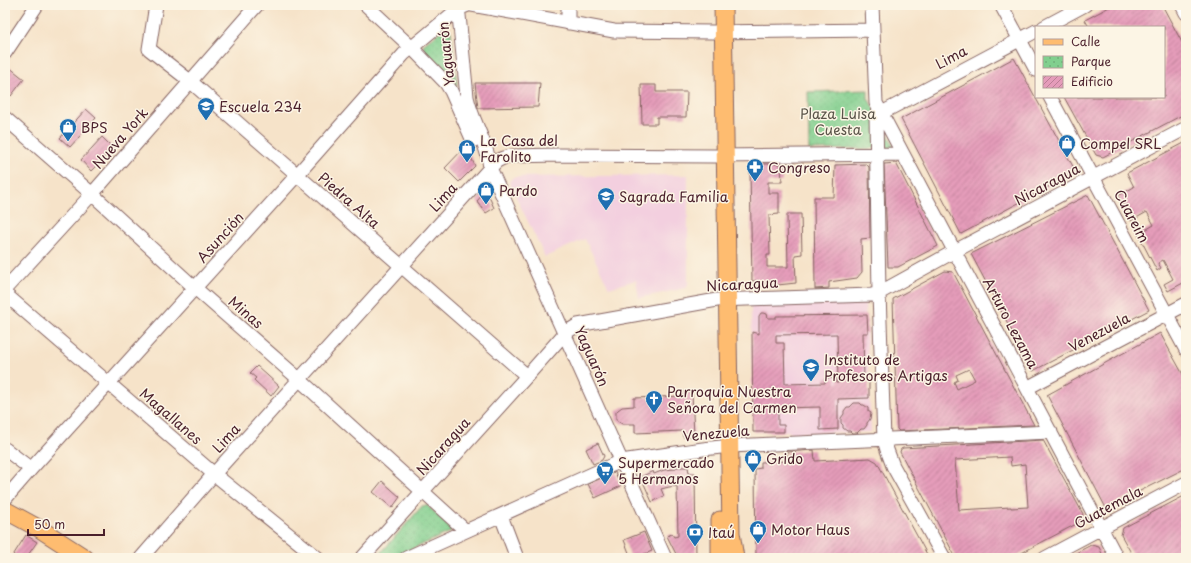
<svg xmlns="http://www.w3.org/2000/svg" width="1191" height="563" viewBox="0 0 1191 563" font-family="'Playpen Sans',sans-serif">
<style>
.built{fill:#f3cfdf}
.park{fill:url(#park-dots);stroke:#66775c}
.building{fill:url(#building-hatch);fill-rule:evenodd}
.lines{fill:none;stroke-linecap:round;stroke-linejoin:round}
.minor-casing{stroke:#866462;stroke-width:15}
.major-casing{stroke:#866462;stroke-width:19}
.minor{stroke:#fff;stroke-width:13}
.major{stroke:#febc70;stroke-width:17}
.labels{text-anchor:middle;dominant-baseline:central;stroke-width:3;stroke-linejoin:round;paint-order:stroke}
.street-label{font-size:14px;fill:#4a1f2b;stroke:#fcf5e5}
.poi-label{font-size:14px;fill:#4a1f2b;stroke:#fcf5e5;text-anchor:start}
.park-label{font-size:14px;fill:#5a5449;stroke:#fcf5e5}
</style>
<defs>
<pattern id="park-dots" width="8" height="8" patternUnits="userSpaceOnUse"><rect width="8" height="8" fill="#81cf8e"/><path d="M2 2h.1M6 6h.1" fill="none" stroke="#71b17b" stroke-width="1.8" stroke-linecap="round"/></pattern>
<pattern id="building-hatch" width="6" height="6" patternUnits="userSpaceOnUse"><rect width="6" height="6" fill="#e59cba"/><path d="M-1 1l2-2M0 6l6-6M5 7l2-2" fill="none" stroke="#bc7f97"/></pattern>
</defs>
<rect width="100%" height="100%" fill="#fcf5e5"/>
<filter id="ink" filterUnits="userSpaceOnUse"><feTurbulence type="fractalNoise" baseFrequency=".025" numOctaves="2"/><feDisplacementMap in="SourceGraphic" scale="8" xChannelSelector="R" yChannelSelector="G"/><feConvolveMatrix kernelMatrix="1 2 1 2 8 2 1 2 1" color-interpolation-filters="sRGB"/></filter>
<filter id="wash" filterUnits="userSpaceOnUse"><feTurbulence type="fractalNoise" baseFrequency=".012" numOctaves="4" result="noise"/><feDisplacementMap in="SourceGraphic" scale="16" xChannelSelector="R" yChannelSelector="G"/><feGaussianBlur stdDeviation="0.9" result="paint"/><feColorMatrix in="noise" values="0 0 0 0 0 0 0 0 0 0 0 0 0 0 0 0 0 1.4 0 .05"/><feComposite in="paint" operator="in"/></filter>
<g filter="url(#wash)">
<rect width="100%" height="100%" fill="#f6e3c9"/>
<path class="built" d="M688 175V284L686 288 639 298 636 280 609 288 585 239 545 257 509 182 513 177Z
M865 303 871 432 789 433V431L753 432 751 306Z"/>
<path class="park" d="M446 28 449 29 451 32 457 86 453 85 444 69 424 50 423 45 443 29Z
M868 90V98L894 146 893 148 809 150 808 92Z
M427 505 451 527V531L448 533 392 558H384L380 554 422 506Z"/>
<g id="blocks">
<path class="building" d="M1113 5H1162L1186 50V113L1103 157 1096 155 1064 97H1164V27H1089L1085 20Z
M1014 58 1076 172 961 234 901 119Z
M9 67 24 79 11 96 5 91V71Z
M475 83H540L538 107 478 108Z
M641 85H656V92H687L686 117H657V124H642Z
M86 109 96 118 70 147 60 138Z
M102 137 113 148 91 171 81 160Z
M1186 142V287L1183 283 1168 291 1164 284 1173 279 1163 260 1158 263 1161 268 1157 271 1138 234 1154 225 1147 212 1131 221 1118 196 1134 187 1127 173Z
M466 146 475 166 459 182 445 168Z
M896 163 938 246 898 267H888L884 164Z
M756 164H781L782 182H768V193H779V214L769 215 770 255H767V267H788L787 214H801L802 254 795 255 796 283 759 287 758 281H752L750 170H756Z
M866 164 869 167 870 238 861 239 862 272 857 278 829 282V288L815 289 814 197H834L835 165Z
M484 193 488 194 494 208 486 213 477 201Z
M1088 195 1149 310 1033 371 971 254Z
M945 271 953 272 1034 425 899 431 897 429 893 299ZM969 369 975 380 957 389 954 382 958 380 956 375Z
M761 313H763L767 314 768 318H776V316L867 315 868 333H863L864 380H869V398L838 399V429L820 430V407L778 408V425H784V432H753L752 332 759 334V316ZM837 334 838 383H836V378H825V383L785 384 784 343H776V335Z
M1160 333 1186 380V468L1106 508 1047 395Z
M257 366 279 386 271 396 254 380 256 378 250 373Z
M682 392H692L694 436 683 437 682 431 635 433V424H622L616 420V412L618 410 622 407 634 406V398L683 396Z
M854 403H860L862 405H864L868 408V411L871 413 870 419 867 423V425L864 429H861L857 433H852L850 431H847L843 428V425L841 423V418L844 414V411L847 407H850Z
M1043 440 1083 514 1080 522 1012 558H956L900 452 901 449 903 448ZM1010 457 1011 466 1025 464 1028 507 1011 508V507L959 510 955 460Z
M598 443 604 456 602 460 593 464 586 449Z
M814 450 815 461 870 458 877 462 929 558H756L755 469 761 468V462L788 461 787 452Z
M675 467H688L689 473H695L696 558H678L667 536 672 534 674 537 678 536 677 486 669 487 661 489 664 496 652 502 641 477 653 471 654 474 664 470 675 469Z
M615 472 621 486 595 498 588 484Z
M382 481 400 497 392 508 373 492Z
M1186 495V558H1134L1121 535 1123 528Z
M644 532 652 551 635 558H631L624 540Z
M26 535 37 542 26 558H13L12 557Z
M1091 545 1099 547 1104 558H1066Z"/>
</g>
</g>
<g filter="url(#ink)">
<use href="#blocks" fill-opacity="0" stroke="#866462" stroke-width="1"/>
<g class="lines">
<g class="minor-casing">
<path id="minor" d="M156 5 149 49 190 81 527 376
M366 5 412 48 446 83 451 91 473 141
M458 5 467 97C472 121 488 144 490 168L665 558
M472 5 614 31 713 32 873 30
M568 5V23
M872 5 876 103 1117 558
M1001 5 1036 70
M1182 5 1186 13
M1044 27 1085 5
M5 53 37 5
M1050 97 1186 350
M5 118 92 194 195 288 300 380 466 531
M5 289 92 194 257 5
M5 294 214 474 318 558
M1027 388 1186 304
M5 449 31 469
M5 499 31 469 297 175 404 54 458 9 468 5
M501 516 517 558
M141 558 214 474 490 168 497 161 503 158 511 156 558 155 715 156 903 154
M362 558 527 376 565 333 578 325 717 300 872 295 879 293 955 251 1186 128
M406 558 621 461 703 449 730 446 1051 432
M944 558 893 466 887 450 884 440 879 293 876 116 1036 31
M1045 558 1186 483"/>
</g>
<g class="major-casing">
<path id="major" d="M723 5 731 533 735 558
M5 510 40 529 85 558
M720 520V558"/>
</g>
<use href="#minor" class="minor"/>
<use href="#major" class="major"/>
</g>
</g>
<defs>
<g id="school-pin" transform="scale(0.9)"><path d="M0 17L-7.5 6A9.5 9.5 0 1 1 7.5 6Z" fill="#1f6fb2" stroke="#fcf5e5"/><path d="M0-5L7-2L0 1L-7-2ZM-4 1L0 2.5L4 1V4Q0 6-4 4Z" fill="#fff"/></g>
<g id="shop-pin" transform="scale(0.9)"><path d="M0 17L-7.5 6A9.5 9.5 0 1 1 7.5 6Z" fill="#1f6fb2" stroke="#fcf5e5"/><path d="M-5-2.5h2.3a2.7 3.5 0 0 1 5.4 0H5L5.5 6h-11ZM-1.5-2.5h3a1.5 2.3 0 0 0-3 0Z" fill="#fff"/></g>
<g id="pharmacy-pin" transform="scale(0.9)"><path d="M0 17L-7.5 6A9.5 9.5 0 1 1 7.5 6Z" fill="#1f6fb2" stroke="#fcf5e5"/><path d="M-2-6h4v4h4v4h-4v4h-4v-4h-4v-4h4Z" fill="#fff"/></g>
<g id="university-pin" transform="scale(0.9)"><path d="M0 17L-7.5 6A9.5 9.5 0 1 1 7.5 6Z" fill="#1f6fb2" stroke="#fcf5e5"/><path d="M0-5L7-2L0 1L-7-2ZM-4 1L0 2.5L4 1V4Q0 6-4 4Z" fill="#fff"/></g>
<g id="church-pin" transform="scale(0.9)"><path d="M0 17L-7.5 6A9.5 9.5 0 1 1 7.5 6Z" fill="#1f6fb2" stroke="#fcf5e5"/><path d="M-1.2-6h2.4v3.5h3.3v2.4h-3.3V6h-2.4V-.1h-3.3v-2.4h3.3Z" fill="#fff"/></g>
<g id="supermarket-pin" transform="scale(0.9)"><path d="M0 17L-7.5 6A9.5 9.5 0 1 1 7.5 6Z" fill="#1f6fb2" stroke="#fcf5e5"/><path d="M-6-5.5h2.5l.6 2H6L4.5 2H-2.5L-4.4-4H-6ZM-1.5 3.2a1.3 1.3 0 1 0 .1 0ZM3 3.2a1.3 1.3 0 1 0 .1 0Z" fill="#fff"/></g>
<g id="bank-pin" transform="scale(0.9)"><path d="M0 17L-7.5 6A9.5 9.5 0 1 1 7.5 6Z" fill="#1f6fb2" stroke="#fcf5e5"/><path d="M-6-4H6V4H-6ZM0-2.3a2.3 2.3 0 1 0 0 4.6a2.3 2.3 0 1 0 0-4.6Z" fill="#fff"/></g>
</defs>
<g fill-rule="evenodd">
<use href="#school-pin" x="206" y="106"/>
<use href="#shop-pin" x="68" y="127"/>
<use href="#shop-pin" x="1067" y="143"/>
<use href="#shop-pin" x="467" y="148"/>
<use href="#pharmacy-pin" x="755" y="167"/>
<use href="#shop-pin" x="486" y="190"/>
<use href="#school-pin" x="606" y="196"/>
<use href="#university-pin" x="811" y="367"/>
<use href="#church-pin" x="654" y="399"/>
<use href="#shop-pin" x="753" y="458"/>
<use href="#supermarket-pin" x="605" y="470"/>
<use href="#shop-pin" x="758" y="529"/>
<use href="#bank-pin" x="695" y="532"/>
</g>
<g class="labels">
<g class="street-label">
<text transform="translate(446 54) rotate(-96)">Yaguarón</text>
<text transform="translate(951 57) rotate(-28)">Lima</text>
<text transform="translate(120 138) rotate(-49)">Nueva York</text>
<text transform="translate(1047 184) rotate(-28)">Nicaragua</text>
<text transform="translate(443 197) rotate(-48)">Lima</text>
<text transform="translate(349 200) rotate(41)">Piedra Alta</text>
<text transform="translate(1132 216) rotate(62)">Cuareim</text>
<text transform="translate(220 237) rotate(-48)">Asunción</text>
<text transform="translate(742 284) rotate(-3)">Nicaragua</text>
<text transform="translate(246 312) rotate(41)">Minas</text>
<text transform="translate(1011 323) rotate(62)">Arturo Lezama</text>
<text transform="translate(1099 332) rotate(-28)">Venezuela</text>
<text transform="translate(592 356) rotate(66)">Yaguarón</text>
<text transform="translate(171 416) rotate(41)">Magallanes</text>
<text transform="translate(716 433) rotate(-5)">Venezuela</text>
<text transform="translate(226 438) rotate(-48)">Lima</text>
<text transform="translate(443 446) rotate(-48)">Nicaragua</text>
<text transform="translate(1108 507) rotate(-28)">Guatemala</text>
</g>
<g class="poi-label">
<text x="219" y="106">Escuela 234</text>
<text x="81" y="127">BPS</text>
<text x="480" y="140">La Casa del<tspan x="480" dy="16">Farolito</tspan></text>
<text x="1080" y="143">Compel SRL</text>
<text x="768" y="167">Congreso</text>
<text x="499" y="190">Pardo</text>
<text x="619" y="196">Sagrada Familia</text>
<text x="824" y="359">Instituto de<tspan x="824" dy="16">Profesores Artigas</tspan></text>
<text x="667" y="391">Parroquia Nuestra<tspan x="667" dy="16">Señora del Carmen</tspan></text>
<text x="766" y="458">Grido</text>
<text x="618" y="462">Supermercado<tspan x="618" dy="16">5 Hermanos</tspan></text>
<text x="771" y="529">Motor Haus</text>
<text x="708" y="532">Itaú</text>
</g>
<g class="park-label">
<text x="838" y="113">Plaza Luisa<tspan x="838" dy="16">Cuesta</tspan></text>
</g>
</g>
<rect width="1191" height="563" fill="none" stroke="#fcf5e5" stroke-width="20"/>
<rect x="1035" y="26" width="130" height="72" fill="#fcf5e5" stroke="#b59f9b"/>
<rect x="1043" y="39" width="20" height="6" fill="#febc70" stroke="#b59f9b"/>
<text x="1071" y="46" font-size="12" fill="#4a1f2b">Calle</text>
<rect x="1043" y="56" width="20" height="12" fill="url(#park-dots)" stroke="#b59f9b"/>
<text x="1071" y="66" font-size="12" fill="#4a1f2b">Parque</text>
<rect x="1043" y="76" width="20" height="12" fill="url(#building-hatch)" stroke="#b59f9b"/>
<text x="1071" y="86" font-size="12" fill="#4a1f2b">Edificio</text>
<path d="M28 529v6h76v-6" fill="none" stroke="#4a1f2b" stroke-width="2"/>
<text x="34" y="529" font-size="12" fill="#4a1f2b" stroke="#fcf5e5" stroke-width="3" paint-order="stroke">50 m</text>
</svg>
